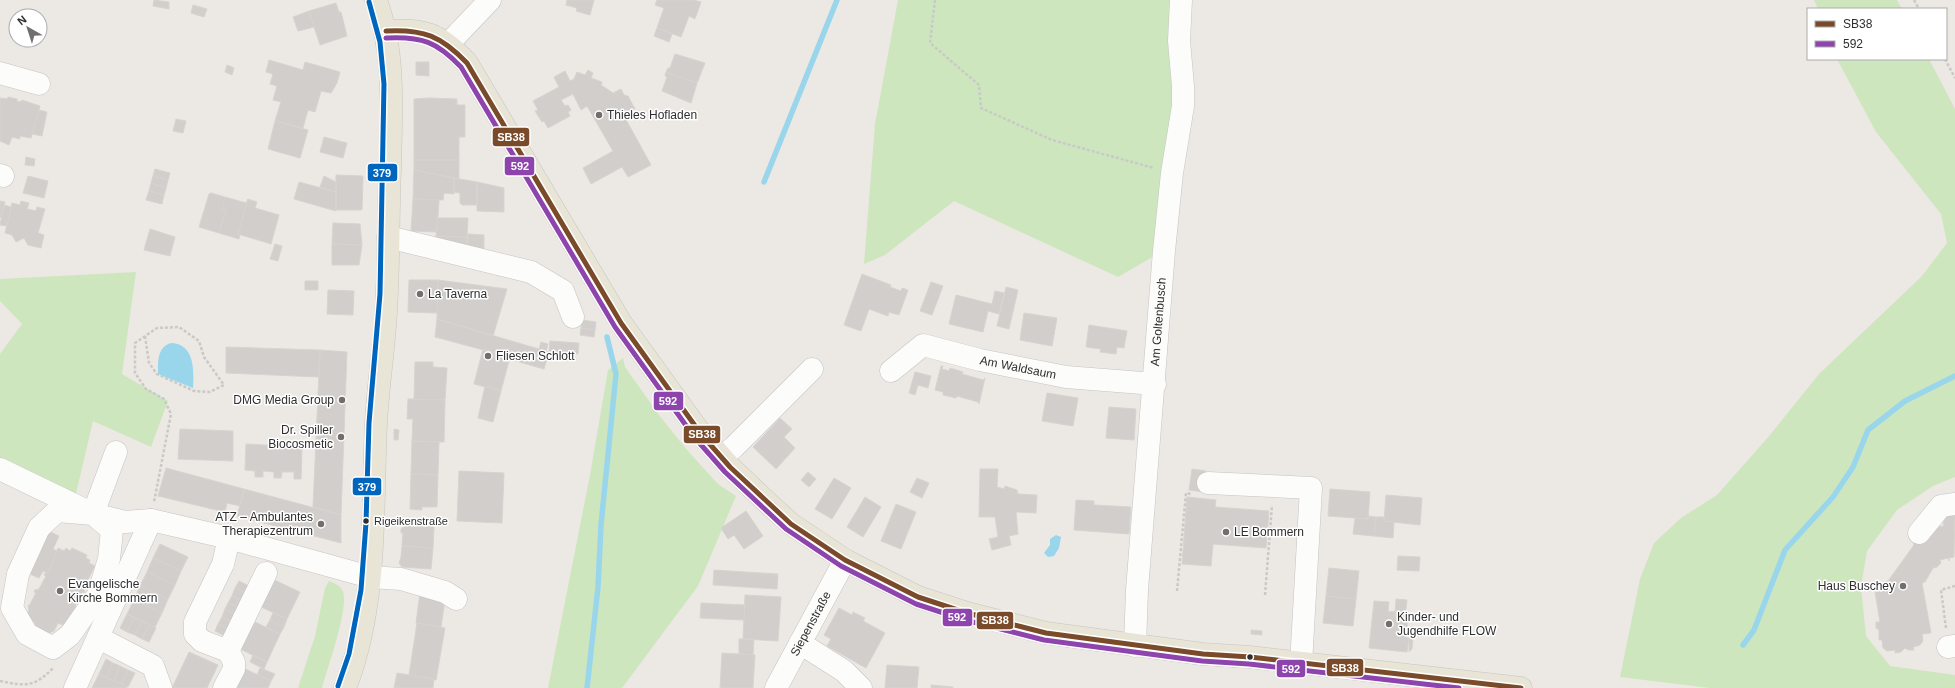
<svg xmlns="http://www.w3.org/2000/svg" width="1955" height="688" viewBox="0 0 1955 688" font-family="Arial,sans-serif">
<style>
.green{fill:#cee6be}
.water{fill:#99d6ec}
.lines{fill:none;stroke-linecap:round;stroke-linejoin:round}
.stream{stroke:#99d6ec;stroke-width:5.5}
.building{fill:#d1cecb;stroke:#d7d4d0}
.minor-casing{stroke:#c5c4c5;stroke-width:23}
.major-casing{stroke:#c6c5c4;stroke-width:23}
.path{stroke:#c9c9c8;stroke-width:2.5;stroke-dasharray:3 2;stroke-linecap:butt}
.minor{stroke:#fcfcfb;stroke-width:22}
.major{stroke:#e8e4d6;stroke-width:22}
.bus-1-casing{stroke:#fff;stroke-width:8}
.bus-2-casing{stroke:#fff;stroke-width:8}
.bus-3-casing{stroke:#fff;stroke-width:8}
.bus-1{stroke:#7a4b2a;stroke-width:5}
.bus-2{stroke:#8e44ad;stroke-width:5}
.bus-3{stroke:#0065bd;stroke-width:5}
.poi-dot{fill:#706f6e;stroke:#fff;stroke-width:1.5}
.bus-dot{fill:#2e2e2e;stroke:#fff;stroke-width:1.5}
.labels{text-anchor:middle;dominant-baseline:central;stroke-width:3;stroke-linejoin:round;paint-order:stroke}
.bus-label{font-size:11px;fill:#2e2e2e;stroke:#fff;text-anchor:start}
.poi-label{font-size:12px;fill:#2e2e2e;stroke:#fff;text-anchor:start}
.street-label{font-size:12px;fill:#2e2e2e;stroke:#fff}
.line-badge{stroke:#fff;stroke-width:1.5}
.badge-label{font-size:11px;text-anchor:middle;font-weight:bold;fill:#fff}
</style>
<rect width="100%" height="100%" fill="#ece8e4"/>
<path class="green" d="M898 0H1173L1176 94 1163 251 1118 277 954 201 885 255 864 264 875 124Z
M1814 0H1897L1902 9H1818Z
M1837 59H1929L1955 109V477L1933 486 1897 510 1867 551 1861 587 1866 636 1890 666 1955 675V688H1710L1620 677 1640 579 1654 543 1681 518 1717 495 1770 435 1819 374 1922 276 1947 243 1941 214 1876 132Z
M136 272 122 374 168 401 151 447 93 421 75 498 0 462V354L22 324 0 301V279Z
M623 358 625 367 659 415 687 450 718 484 736 496 698 586 622 688H548L590 475 608 370Z
M329 581C335 584 341 585 343 592 349 608 327 669 322 688H298L315 636 325 588Z"/>
<path class="water" d="M171 343C195 344 194 371 193 388L158 374C158 362 157 347 171 343Z
M1056 535 1061 537 1059 548 1054 556 1048 557 1044 553 1050 545V539Z"/>
<g class="lines">
<path class="stream" d="M764 182 837 0
M1743 645 1754 630 1785 550 1833 497 1853 467 1868 430 1905 401 1955 376
M587 688 598 587 601 525 616 374 607 337"/>
</g>
<path class="building" d="M154 0 169 2V9L153 6Z
M567 0H594L590 15 576 11 577 8 566 5Z
M657 0H694L701 2 695 19 689 16 681 37 657 28 664 8 655 5Z
M336 3 339 12H341L347 36 320 45 309 11Z
M193 5 207 9 204 17 191 13Z
M309 11 314 27 298 31 293 17Z
M657 28 672 34 669 42 654 36Z
M675 54 705 63 697 83 666 72 668 68H670Z
M269 60 303 70 305 62 340 72 337 83 331 93 321 91 315 112 308 110 303 128 275 121 281 102 273 100 277 86 270 84 273 74 266 72Z
M416 62H429V76L416 75Z
M227 65 234 68 232 75 225 72Z
M588 70 593 73 591 78 602 82 601 85 613 93 621 89 624 95 628 96 635 109 624 116 651 165 628 177 622 167 591 184 583 168 613 151 587 106 581 110 573 94 561 100 565 106 568 105 571 110 568 112 570 116 548 128 544 121 542 122 535 111 538 110 533 101 559 87 554 77 565 71 570 81 574 79 577 72 585 75Z
M666 72 697 83 691 103 662 91 667 77 665 76Z
M8 97 17 99V101L21 102 22 100 40 106 31 138 20 136V139L12 137 9 145 0 141V98L7 99Z
M429 98 457 99V105H465V137H459V160H414V99Z
M39 110 47 112 42 136 32 134Z
M176 119 186 121 183 133 173 131Z
M275 121 308 130 300 158 268 149Z
M324 137 347 143 343 158 320 152Z
M26 157 35 159 34 166 25 165Z
M414 160H459V179L414 170Z
M155 169 170 173 168 180 153 176Z
M414 170 454 178V194L444 193 443 200 413 199Z
M336 175 363 176 362 210H336Z
M28 176 48 181 44 198 23 193Z
M153 176 168 180 166 188 151 183Z
M324 176 336 182V192L320 187Z
M454 178 477 182V205H462L460 203V193L454 192Z
M299 182 336 192V211L294 199Z
M477 182 504 188V212L477 211Z
M151 183 166 188 164 195 149 191Z
M149 191 164 195 162 204 146 200Z
M211 193 225 197 222 209 226 210 219 233 199 227 209 194Z
M225 197 246 203 248 199 238 234 240 235 239 239 219 233 226 210 222 209Z
M248 199 257 202 255 208 279 215 271 244 238 234Z
M413 199 439 200 437 232 411 231Z
M0 201 5 202 1 218 0 217Z
M21 201 29 203 27 209 36 211 37 207 45 209 38 233 44 235 41 248 28 245 24 238 16 242 12 235 5 233 12 203 20 205Z
M4 205 11 207 7 226 0 225Z
M438 218H468L467 237 436 236Z
M333 223 360 224 362 245 332 244Z
M150 229 175 237 170 256 144 250Z
M468 234 484 235V254L467 249Z
M436 236 467 237V249L436 239Z
M275 244 282 246 278 261 270 259Z
M332 244 362 245 359 265H332Z
M862 274 891 285 890 287 901 291 902 288 908 290 899 315 889 312 888 316 869 309 861 331 844 325Z
M409 280H438L437 313 408 312Z
M438 280 507 289 493 336 437 319Z
M305 281H318V290H305Z
M931 282 943 286 932 315 920 311Z
M1006 287 1018 290 1009 329 997 326Z
M328 290 354 291 353 315 327 314Z
M995 291 1004 293 999 314 988 311 983 332 949 324 956 295 992 304Z
M1024 313 1057 318 1052 346 1020 340Z
M437 319 549 352 544 369 509 359 510 357 435 337Z
M582 320 596 322 595 330 581 328Z
M1089 325 1127 331 1124 348 1117 347 1116 354 1100 352 1101 349 1086 347Z
M581 328 595 330 594 337 580 335Z
M550 341 579 343 578 354 549 352Z
M541 342 548 344 546 351 539 349Z
M226 347 320 350 319 377 226 373Z
M483 349 510 357 501 391 474 384Z
M320 350 347 352 341 515 313 507Z
M415 362H433V367L447 368 445 400 414 399Z
M941 366H943L942 369 949 371 950 368 963 372 962 374 983 380 985 378 979 404 978 402 957 396 956 398 943 395V392L935 390Z
M915 372 931 376 928 388 918 385 915 395 909 393Z
M485 386 501 391 493 422 478 418Z
M1047 393 1078 398 1073 426 1042 421Z
M408 399 445 400 444 442 412 441 413 419H407Z
M1109 407 1136 409 1134 440 1106 438Z
M780 418 792 429 784 437 795 448 776 469 753 447Z
M180 429 233 431V461L178 459Z
M394 429 399 430 398 440H394Z
M412 441 439 442 438 475 411 474Z
M246 444 302 447 301 479H294V472H282L281 478H274V472L263 471V477H255V471L245 470Z
M166 468 244 489 240 506 227 503 225 512 158 496Z
M980 469H998L997 487 1004 489 1005 486 1017 490 1018 494 1037 495 1036 513 1016 512 1018 534 1009 536 1011 545 992 550 989 539 998 537 995 517H979Z
M1192 469 1206 471 1203 492 1189 490Z
M459 471 504 473 502 523 457 521Z
M808 472 816 479 809 487 801 480Z
M411 474 438 475 437 507H422V510L410 509Z
M834 478 851 488 832 519 815 509Z
M917 478 929 483 922 498 910 492Z
M244 489 341 515V543L237 516Z
M1330 489 1370 492 1368 519 1328 516Z
M1386 495 1422 498 1420 525 1384 521Z
M865 497 881 507 863 537 847 527Z
M1187 497 1216 500 1215 507 1269 511 1266 548 1213 544 1211 566 1182 564Z
M1076 500 1094 501V505L1131 507 1129 534 1074 530Z
M896 504 916 512 901 549 881 541Z
M746 511 763 536 744 549 734 535 728 539 721 528Z
M1955 515 1954 557 1949 558V561L1948 558 1940 560 1941 563 1937 567 1933 568 1925 582 1922 583 1931 633 1922 634 1923 641 1920 645 1913 647 1914 650H1908L1905 648 1901 652 1895 653V650L1887 651 1883 648 1882 640H1879V630L1876 628V622H1880L1875 592 1885 590 1884 582 1888 581 1914 545 1913 541 1930 528 1944 526 1942 517Z
M1368 516 1376 517 1374 536 1353 534 1355 518 1368 519Z
M1376 517H1384V521L1394 522 1393 538 1374 536Z
M406 525 416 527V526L434 527 433 548 402 546 403 533H401V529Z
M44 529 59 536 53 549 57 551 48 573 43 571 39 578 25 572Z
M160 544 188 557 181 571 153 558Z
M402 546 433 548 431 569 402 567 399 563 401 557Z
M58 548 64 551 66 548 70 551 72 548 87 555 86 558 90 560 89 563 95 566 83 589 85 590 84 593 82 592 75 606 77 607 68 627 58 623 54 631 47 634 37 628 34 622 25 617 29 610 28 605 29 606 36 593 34 592 35 590 39 589 46 576 44 575 46 572 48 573Z
M1398 556 1420 557 1419 571 1397 570Z
M153 558 181 571 175 585 147 572Z
M1329 568 1359 571 1356 599 1326 596Z
M714 570 778 574 777 589 713 585Z
M147 572 175 585 168 599 140 586Z
M272 579 300 592 287 619 259 606Z
M239 581 253 588 250 595 235 588Z
M140 586 168 599 162 613 134 600Z
M235 588 250 595 246 602 232 596Z
M420 593 445 600 441 627 416 623Z
M745 595 781 597 778 641 743 639Z
M232 596 246 602 243 609 228 603Z
M1326 596 1356 599 1353 626 1323 623Z
M1396 599 1407 600 1405 617 1395 616Z
M134 600 162 613 155 627 127 614Z
M1374 601 1389 602 1388 612 1396 611 1395 616 1408 617 1406 637 1409 638 1407 652 1369 648Z
M228 603 243 609 239 616 225 609Z
M701 603 745 605 744 620 700 618Z
M839 608 852 615 853 612 865 618 863 621 885 633 866 668 827 646 831 639 824 635Z
M225 609 239 616 236 624 222 617Z
M273 613 287 619 284 627 270 620Z
M127 614 134 618 127 632 120 628Z
M222 617 236 624 232 631 218 624Z
M134 618 142 621 135 635 127 632Z
M270 620 284 627 280 634 266 627Z
M142 621 149 624 142 639 135 635Z
M253 621 280 634 267 662 240 649Z
M417 623 445 628 436 680 409 675Z
M149 624 156 628 149 642 142 639Z
M218 624 232 631 229 638 215 631Z
M1251 630 1262 631V635L1251 634Z
M1409 638H1413L1412 649 1409 652Z
M739 639H754L753 655 739 654Z
M189 652 218 665 207 688H172Z
M722 653 755 655 753 688H720Z
M253 655 267 662 264 669 250 662Z
M106 659 113 663 106 677 99 674Z
M113 663 120 666 114 681 106 677Z
M887 665 919 667 917 688H885Z
M120 666 128 670 121 684 114 681Z
M243 668 271 681 268 688H234Z
M260 668 275 674 271 681 257 675Z
M128 670 135 673 128 687 121 684Z
M397 673 434 679 433 688H394Z
M99 674 127 687 126 688H92Z
M931 685 953 687V688H931Z"/>
<g class="lines">
<g class="minor-casing">
<g id="minor">
<path d="M448 44 490 0"/>
<path d="M0 73 39 84"/>
<path d="M0 175 3 176"/>
<path d="M388 237 531 272 563 291 573 317"/>
<path id="s1" d="M891 371 923 345 980 360 1066 377 1155 384"/>
<path d="M722 457 734 447 812 369"/>
<path d="M0 469 93 514 112 530 109 559 98 595 70 635 53 648 27 634 12 608 18 574 39 528 57 511 93 514 125 522 151 520 229 538 370 577 401 579 445 592 456 599"/>
<path d="M1208 483 1311 488 1301 664"/>
<path d="M93 514 116 452"/>
<path d="M1919 533 1941 506 1955 504"/>
<path d="M99 638 153 666 161 688"/>
<path d="M800 643 844 671 861 688"/>
<path id="s2" d="M1135 646 1137 590 1164 251 1172 173 1183 106V86L1179 41 1181 0"/>
<path d="M1948 647 1955 646"/>
<path d="M228 651 266 573"/>
<path d="M75 688 151 520"/>
<path d="M224 688 234 669V662L228 651 202 641 195 634V622L223 564 229 538"/>
<path id="s3" d="M776 688 845 560"/>
</g>
</g>
<g class="major-casing">
<path id="major" d="M386 31C425 28 440 34 467 63L621 323 701 434 730 467 770 505 791 524 845 560 918 597 967 613 1046 633 1203 654 1250 657 1521 688
M345 688C378 604 372 511 376 423 378 386 384 349 386 312 389 264 388 216 390 169 391 112 396 54 376 0"/>
</g>
<path class="path" d="M935 0 930 43 979 85 981 108 1052 140 1154 168
M1914 0 1919 9
M1945 59 1955 78
M145 336 149 363 157 374 194 391 210 392 224 385 204 357 199 341 179 327 157 328 135 343V373L146 389 164 399 171 414 154 502
M1177 591 1186 493 1191 494
M1265 595 1272 505
M1946 628 1941 590 1955 586
M0 681C25 686 34 688 53 668"/>
<use href="#minor" class="minor"/>
<use href="#major" class="major"/>
<g class="bus-1-casing">
<path id="bus-1" d="M386 31C424 29 441 36 467 63L621 323 701 434 730 467 791 524 845 560 918 597 967 613 1046 633 1203 654 1250 657 1521 688"/>
</g>
<g class="bus-2-casing">
<path id="bus-2" d="M386 38C422 36 437 42 461 67L615 327 695 438 725 472 786 529 841 566 916 604 965 620 1044 640 1202 661 1249 664 1459 688"/>
</g>
<g class="bus-3-casing">
<path id="bus-3" d="M338 686 349 654 361 590 366 523 369 423 380 294 384 84 380 42 369 2"/>
</g>
<use href="#bus-1" class="bus-1"/>
<use href="#bus-2" class="bus-2"/>
<use href="#bus-3" class="bus-3"/>
</g>
<g class="poi-dot">
<circle cx="599" cy="115" r="4"/>
<circle cx="420" cy="294" r="4"/>
<circle cx="488" cy="356" r="4"/>
<circle cx="342" cy="400" r="4"/>
<circle cx="341" cy="437" r="4"/>
<circle cx="321" cy="524" r="4"/>
<circle cx="1226" cy="532" r="4"/>
<circle cx="1903" cy="586" r="4"/>
<circle cx="60" cy="591" r="4"/>
<circle cx="1389" cy="624" r="4"/>
</g>
<g class="bus-dot">
<circle cx="366" cy="521" r="3.5"/>
<circle cx="1250" cy="657" r="3.5"/>
</g>
<g class="labels">
<g class="bus-label">
<text x="374" y="521">Rigeikenstraße</text>
</g>
<g class="poi-label">
<text x="607" y="115">Thieles Hofladen</text>
<text x="428" y="294">La Taverna</text>
<text x="496" y="356">Fliesen Schlott</text>
<text x="334" y="400" text-anchor="end">DMG Media Group</text>
<text x="333" y="430" text-anchor="end">Dr. Spiller<tspan x="333" dy="14">Biocosmetic</tspan></text>
<text x="313" y="517" text-anchor="end">ATZ – Ambulantes<tspan x="313" dy="14">Therapiezentrum</tspan></text>
<text x="1234" y="532">LE Bommern</text>
<text x="68" y="584">Evangelische<tspan x="68" dy="14">Kirche Bommern</tspan></text>
<text x="1895" y="586" text-anchor="end">Haus Buschey</text>
<text x="1397" y="617">Kinder- und<tspan x="1397" dy="14">Jugendhilfe FLOW</tspan></text>
</g>
<g class="street-label">
<text stroke="none"><textPath href="#s2" startOffset="325">Am Goltenbusch</textPath></text>
<text stroke="none"><textPath href="#s1" startOffset="139">Am Waldsaum</textPath></text>
<text stroke="none"><textPath href="#s3" startOffset="73">Siepenstraße</textPath></text>
</g>
</g>
<g class="line-badge">
<rect x="492" y="127" width="38" height="20" rx="4" fill="#7a4b2a"/>
<rect x="504" y="156" width="31" height="20" rx="4" fill="#8e44ad"/>
<rect x="367" y="163" width="31" height="19" rx="4" fill="#0065bd"/>
<rect x="653" y="391" width="31" height="20" rx="4" fill="#8e44ad"/>
<rect x="683" y="425" width="38" height="19" rx="4" fill="#7a4b2a"/>
<rect x="352" y="477" width="30" height="19" rx="4" fill="#0065bd"/>
<rect x="942" y="608" width="31" height="19" rx="4" fill="#8e44ad"/>
<rect x="976" y="611" width="38" height="19" rx="4" fill="#7a4b2a"/>
<rect x="1326" y="658" width="38" height="19" rx="4" fill="#7a4b2a"/>
<rect x="1276" y="659" width="30" height="19" rx="4" fill="#8e44ad"/>
</g>
<g class="badge-label">
<text x="511" y="141">SB38</text>
<text x="520" y="170">592</text>
<text x="382" y="177">379</text>
<text x="668" y="405">592</text>
<text x="702" y="438">SB38</text>
<text x="367" y="491">379</text>
<text x="957" y="621">592</text>
<text x="995" y="624">SB38</text>
<text x="1345" y="672">SB38</text>
<text x="1291" y="673">592</text>
</g>
<rect x="1807" y="8" width="140" height="52" fill="#ffffff" stroke="#ababab"/>
<rect x="1815" y="21" width="20" height="6" fill="#7a4b2a" stroke="#ababab"/>
<text x="1843" y="28" font-size="12" fill="#2e2e2e">SB38</text>
<rect x="1815" y="41" width="20" height="6" fill="#8e44ad" stroke="#ababab"/>
<text x="1843" y="48" font-size="12" fill="#2e2e2e">592</text>
<g transform="translate(28 28) rotate(321)"><circle r="19" fill="#ffffff" stroke="#ababab"/>
<path d="M0-3L7 15L0 10L-7 15Z" fill="#706f6e"/>
<text y="-6" font-size="11" font-weight="bold" text-anchor="middle" fill="#2e2e2e">N</text>
</g>
</svg>
